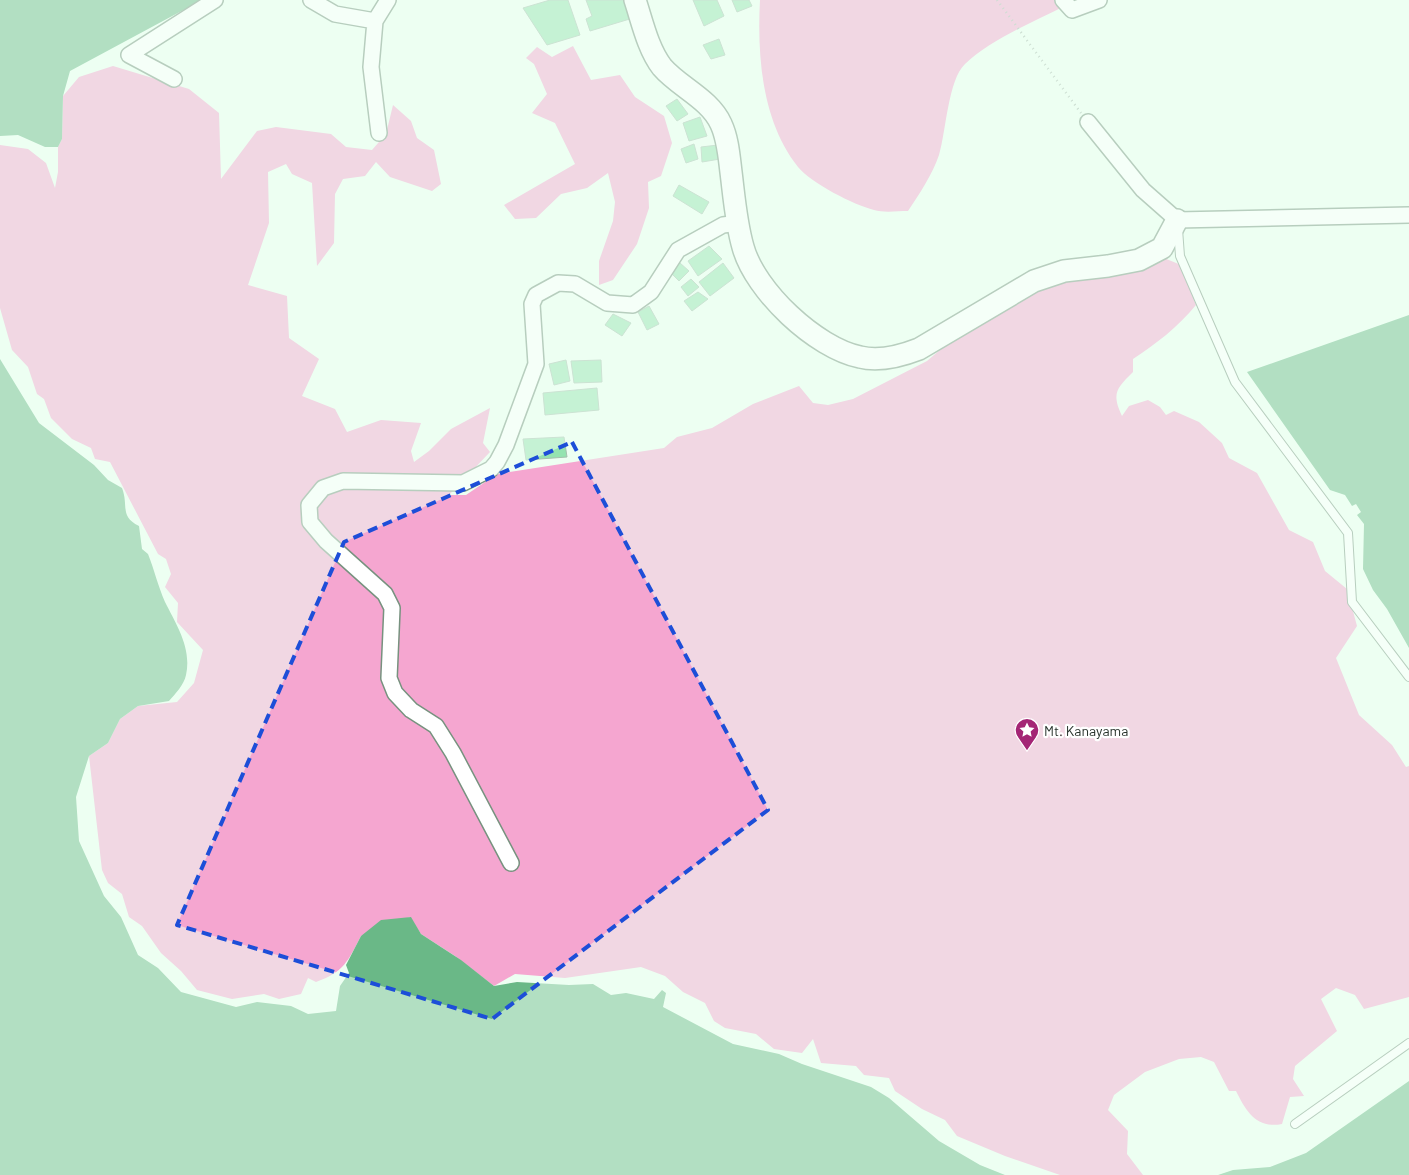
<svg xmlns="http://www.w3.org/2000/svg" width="1409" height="1175" viewBox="0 0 1409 1175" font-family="Barlow,sans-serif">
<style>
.forest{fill:#f5a6d0}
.water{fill:#6ab887}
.building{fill:#94e3b0;stroke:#a4c0ad}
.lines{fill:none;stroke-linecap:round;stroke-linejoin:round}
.lane-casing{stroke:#77927f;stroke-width:10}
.street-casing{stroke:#77927f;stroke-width:18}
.secondary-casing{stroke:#77927f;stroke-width:24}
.path{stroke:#a6b6ab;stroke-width:2.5;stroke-dasharray:1 4;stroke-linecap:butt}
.lane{stroke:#fff;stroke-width:8}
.street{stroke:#fff;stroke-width:15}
.secondary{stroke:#fff;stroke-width:21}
.marked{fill:none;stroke:#1d4ed8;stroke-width:4;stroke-dasharray:10 6;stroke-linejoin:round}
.labels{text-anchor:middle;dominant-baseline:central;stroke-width:4.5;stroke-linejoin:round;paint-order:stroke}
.poi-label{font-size:14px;fill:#28332c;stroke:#fff;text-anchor:start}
</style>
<rect width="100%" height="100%" fill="#edfff2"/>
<path class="forest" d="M760 0H1077C1044 17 992 38 965 64 948 80 946 132 939 155 932 175 920 193 908 211 897 211 884 213 874 210 854 205 811 183 798 167 762 122 757 56 760 0Z
M573 46 591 80 620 75 635 97 664 116 672 143 661 176 648 182 649 208 637 244 613 280 599 285V261L613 221 615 202 608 173 587 188 561 194 536 218 515 219 504 205 575 164 555 123 532 113 547 94 534 64 526 58 537 47 552 57Z
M113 66 189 89 219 113 221 179 257 131 276 127 331 134 346 147 372 150 386 134 393 105 411 121 417 138 434 150 441 184 432 191 390 177 376 162 365 176 343 179 335 194 334 243 317 266 312 183 292 174 286 164 268 172 269 223 248 285 287 296 289 338 319 359 302 396 335 409 347 432 381 420 421 423 411 451 414 462 429 451 451 429 490 408 483 443 490 452 449 495H466L497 474 664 448 677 437 712 428 753 404 799 386 813 403 828 405 853 399 927 361 1018 283 1159 256 1181 265 1196 305C1178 327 1156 344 1133 359V372C1117 388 1111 393 1122 416L1129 406 1148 400 1160 407 1166 415 1174 411 1199 422 1222 443 1229 458 1257 473 1289 530 1313 542 1325 571 1347 589 1357 626 1336 658 1359 715 1392 745 1406 767 1409 766V997L1364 1009 1355 995 1336 988 1321 999 1337 1031 1295 1066 1293 1079 1304 1096 1290 1097 1282 1124C1256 1129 1246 1111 1236 1091H1229L1214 1062 1201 1057 1179 1059 1145 1072 1114 1095 1108 1110 1128 1131 1127 1154 1143 1175H1060L1005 1156 957 1136 945 1120 922 1109 895 1091 889 1078 864 1075 856 1066 821 1063 813 1039 802 1053 774 1049 756 1034 725 1028 714 1021 705 1003 683 992 665 976 641 967 565 978 515 974 494 986 455 956 421 934 410 917 361 936C348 961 344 972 316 982L308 978 301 994 279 999 264 994 232 999 197 990 181 971 161 953 142 926 129 917 122 894 108 883 102 870 89 756 108 743 120 719 138 706 177 702 194 683 203 650 177 622 178 603 165 587 171 574 166 559 158 554 110 462 95 459 91 448 72 439 51 418 44 399 37 394 28 367 12 350 0 308V145L28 149 46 163 55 188 58 172V147L62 139 63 96 79 77Z"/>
<path class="water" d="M0 0H202L70 71 63 96 62 139 58 147H45L18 135 0 136Z
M1409 315V648L1387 609 1373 590 1363 569 1364 524 1357 515 1361 512 1356 504 1352 506 1345 495 1330 490 1247 372Z
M0 359 39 423 94 465 108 480 122 488C129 506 119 516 139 526L142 549 148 554C154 569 158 586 165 602 176 624 192 648 186 675 184 685 175 694 169 701L138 706 120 719 108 743 89 756 76 797 79 841 104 896 121 917 138 955 158 968 181 992 236 1007 257 1002 291 1006 308 1014 336 1011 340 986 349 973 346 965 361 936 381 920 411 917 421 934 461 960 494 986 517 982 569 985 593 984 611 995 626 993 654 999 662 990 666 993 663 1007 733 1044 779 1054 802 1064 871 1087 889 1098 939 1141 980 1165 1005 1175H0Z
M1409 1081V1175H1218L1233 1170 1270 1167 1306 1153Z"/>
<path class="building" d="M550 0H568L580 35 547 45 523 8Z
M586 0H627L633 18 590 31 586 19 592 16Z
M693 0H717L724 16 704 26Z
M732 0H749L752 6 737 12Z
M719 39 725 55 711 59 703 45Z
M677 99 688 114 677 121 666 106Z
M700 117 707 136 689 141 683 123Z
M694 144 698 159 686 163 681 149Z
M718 145 720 159 702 162 701 147Z
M679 185 709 202 702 214 673 196Z
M709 246 722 259 698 276 688 261Z
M680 263 689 271 679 281 670 272Z
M723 263 734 278 710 296 699 282Z
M691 279 699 287 688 296 681 287Z
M698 292 708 299 692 311 684 301Z
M649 306 659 324 647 330 638 312Z
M613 314 631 323 622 336 605 325Z
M566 360 570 381 554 385 549 364Z
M601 360 602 382 574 383 571 361Z
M597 388 599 410 545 415 543 393Z
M564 437 567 457 526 460 523 439Z"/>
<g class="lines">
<g class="lane-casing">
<path id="lane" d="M1178 229 1180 256 1235 382 1348 533 1352 602 1409 677
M1295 1124 1409 1043"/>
</g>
<g class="street-casing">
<path id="street" d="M311 0 335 14 375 21
M1063 0 1072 10 1099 0
M174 79 129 55 215 0
M1088 122 1143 190 1177 220 1409 215
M379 133 371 67 375 21 388 0
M511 863 453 753 436 726 411 710 395 693 389 678 392 608 385 594 326 541 310 522 309 505 323 488 343 481 463 483 491 469 497 462 506 445 536 364 532 304 536 295 558 283 575 284 607 303 633 305 651 292 678 250 723 225 739 223"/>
</g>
<g class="secondary-casing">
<path id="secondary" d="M635 0C642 21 648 49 662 67 679 87 710 99 721 124 728 139 729 156 731 172 734 196 736 223 743 247 755 291 816 348 860 357 879 362 901 356 919 349L1034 281 1064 271 1108 266 1139 260 1162 248 1177 220"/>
</g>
<path class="path" d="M997 0 1081 113"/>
<use href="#lane" class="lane"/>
<use href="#street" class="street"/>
<use href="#secondary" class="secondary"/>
</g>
<path d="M0 0H1409V1175H0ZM572 442 768 810 492 1019 177 925 344 542Z" fill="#edfff2" fill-opacity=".55" fill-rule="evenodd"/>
<path class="marked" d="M572 442 768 810 492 1019 177 925 344 542Z"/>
<defs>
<g id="sight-pin" transform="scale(1.25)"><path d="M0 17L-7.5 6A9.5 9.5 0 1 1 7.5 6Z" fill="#a42575" stroke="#fff"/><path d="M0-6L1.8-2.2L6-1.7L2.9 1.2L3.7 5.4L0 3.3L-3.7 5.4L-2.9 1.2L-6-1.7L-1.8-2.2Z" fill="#fff"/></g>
</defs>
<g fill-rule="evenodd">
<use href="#sight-pin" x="1027" y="730"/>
</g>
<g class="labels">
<g class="poi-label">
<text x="1044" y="730">Mt. Kanayama</text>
</g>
</g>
</svg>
